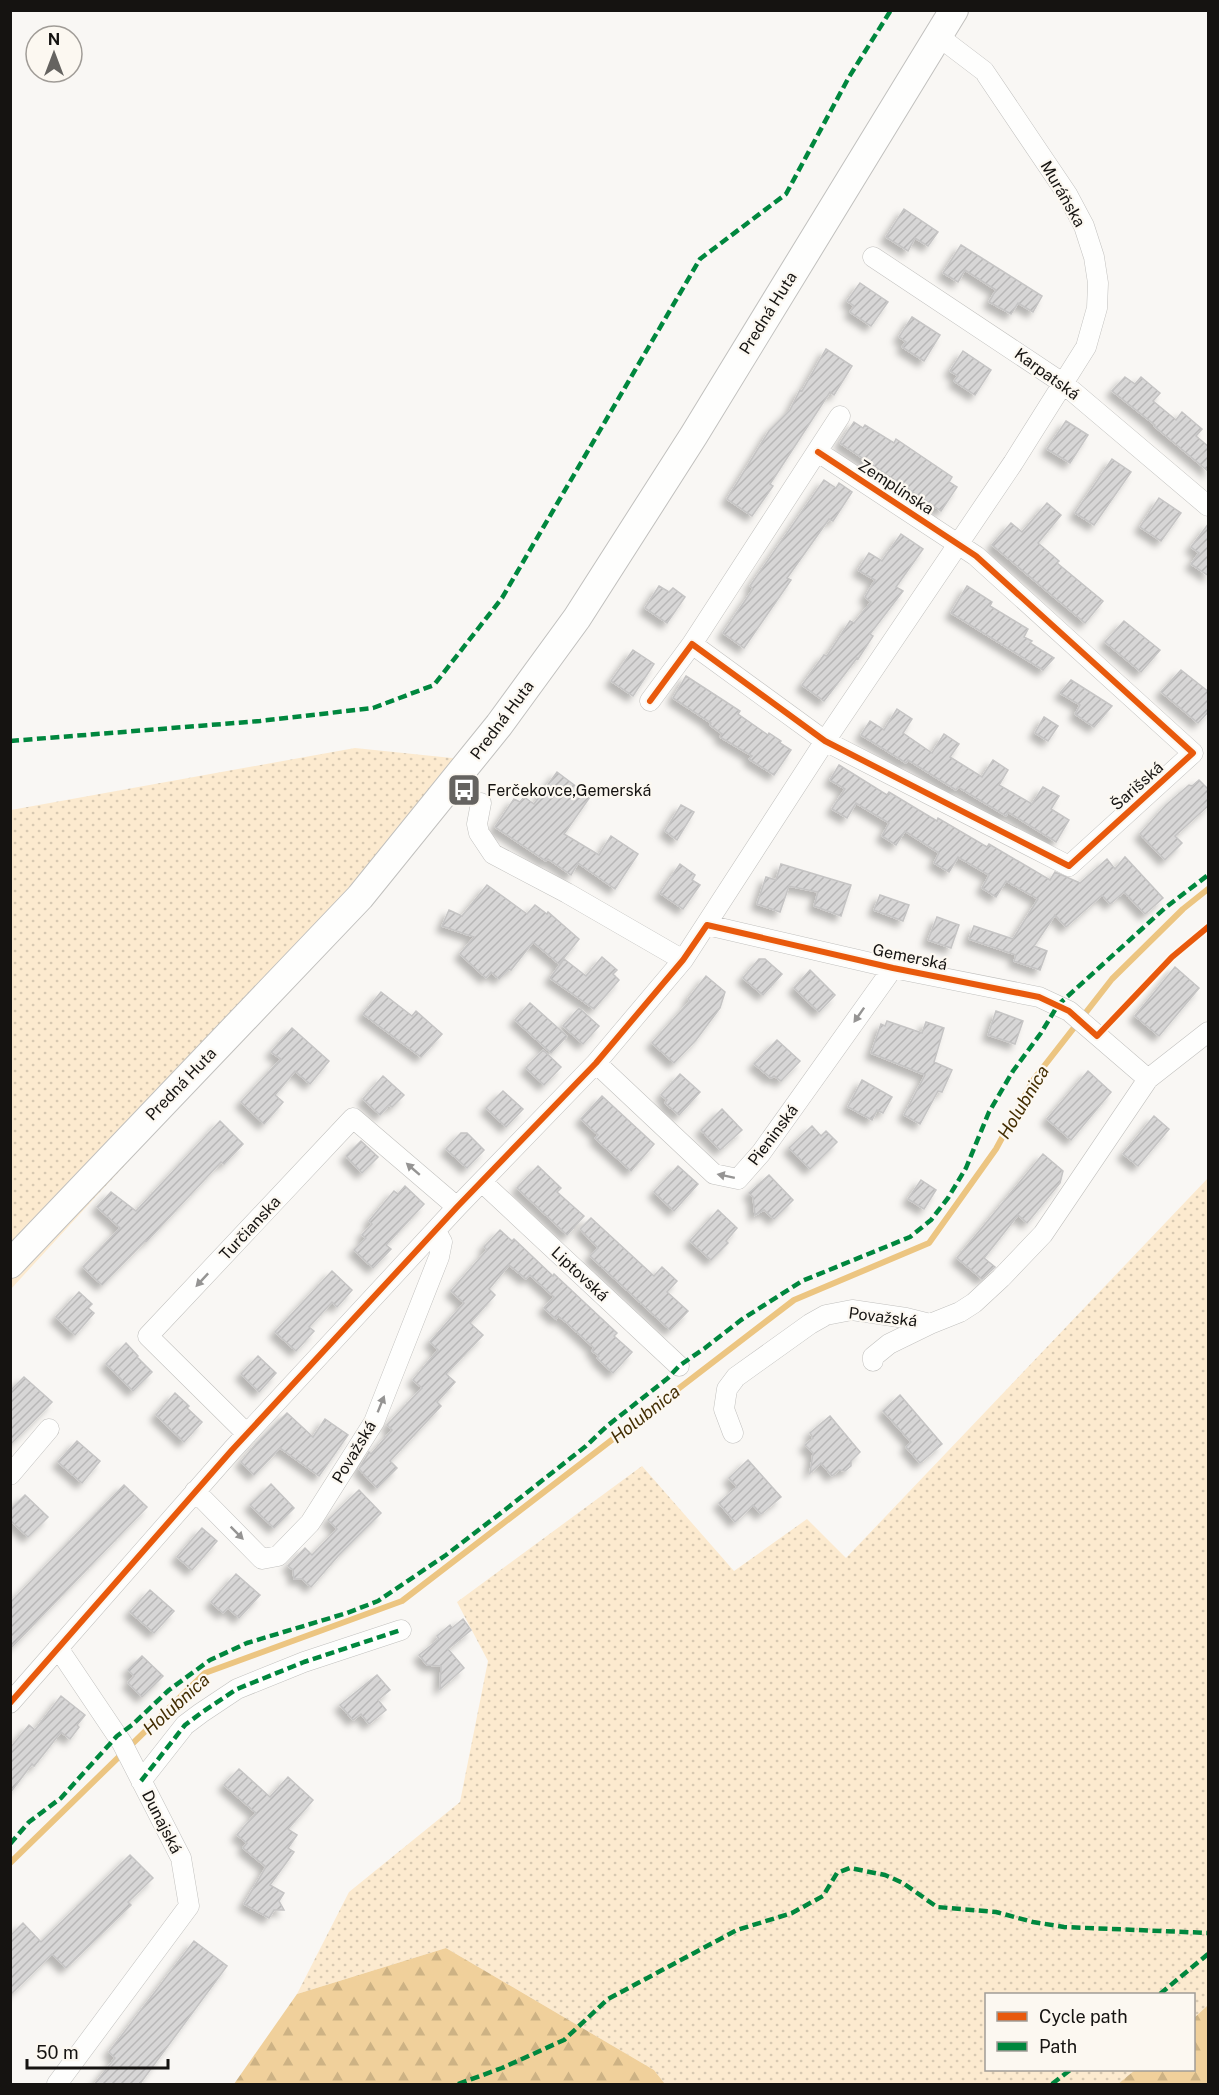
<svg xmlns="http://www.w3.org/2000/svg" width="1219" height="2095" viewBox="0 0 1219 2095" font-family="'Public Sans',sans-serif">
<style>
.grass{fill:url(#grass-dots)}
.forest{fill:url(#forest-firs)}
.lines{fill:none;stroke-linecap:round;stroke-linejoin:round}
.stream{stroke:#ecc581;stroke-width:6}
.building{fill:url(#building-hatch);stroke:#c5c4c4;stroke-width:1.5;filter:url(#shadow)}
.minor-casing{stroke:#c1c0be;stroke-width:21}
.secondary-casing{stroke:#c1c0be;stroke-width:30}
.minor{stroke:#fefefd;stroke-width:20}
.secondary{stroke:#fefefd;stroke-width:28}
.quiet{stroke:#00873e;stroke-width:4.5;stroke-dasharray:9 4.5;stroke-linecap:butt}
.cycleway-casing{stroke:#fcf8f1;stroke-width:10}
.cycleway{stroke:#e8590c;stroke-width:6}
.oneway{fill:#959493}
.labels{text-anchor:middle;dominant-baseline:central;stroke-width:4.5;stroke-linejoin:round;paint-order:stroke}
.street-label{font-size:16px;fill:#151311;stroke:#fcf8f1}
.poi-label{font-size:16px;fill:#151311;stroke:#fcf8f1;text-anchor:start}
.water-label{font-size:18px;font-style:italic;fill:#442e03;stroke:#fcf8f1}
</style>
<defs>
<pattern id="grass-dots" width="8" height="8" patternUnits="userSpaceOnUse" patternTransform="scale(1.5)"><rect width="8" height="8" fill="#fceacf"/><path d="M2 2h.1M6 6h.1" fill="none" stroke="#d7c8b1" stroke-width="1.8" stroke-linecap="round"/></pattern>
<pattern id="forest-firs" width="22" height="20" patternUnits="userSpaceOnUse" patternTransform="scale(1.5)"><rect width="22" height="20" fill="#f0d09b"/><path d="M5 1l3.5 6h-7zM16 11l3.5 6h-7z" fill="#cdb284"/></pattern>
<pattern id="building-hatch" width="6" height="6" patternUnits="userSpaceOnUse" patternTransform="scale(1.5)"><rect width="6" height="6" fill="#d7d6d6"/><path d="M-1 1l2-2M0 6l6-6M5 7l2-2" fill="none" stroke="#b8b7b7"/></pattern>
<filter id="shadow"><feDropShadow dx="-5.5" dy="5.5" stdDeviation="3" flood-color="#0004"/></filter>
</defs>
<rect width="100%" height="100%" fill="#f9f7f4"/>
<path class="grass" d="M355 748 481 761 437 825 11 1289V810Z
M1208 1178V2005L1194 2018V1994H986V2070H1135L1118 2084H665L654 2070 446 1948 297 1994 349 1892 460 1802 488 1661 457 1602 642 1466 734 1571 807 1519 846 1558Z"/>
<path class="forest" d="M446 1948 654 2070 665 2084H234L297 1994Z
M1208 2005V2084H1118L1135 2070H1194V2018Z"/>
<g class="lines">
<path class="stream" d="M10 1863 205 1673 402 1601 794 1300 929 1243 996 1149 1034 1079 1112 979 1183 909 1208 889"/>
</g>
<path class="building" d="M904 209 938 232 928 246 915 238 908 251 886 237Z
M961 245 1042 296 1033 312 1018 303 1011 314 989 302 996 290 965 270 958 282 943 273Z
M860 283 888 302 871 326 850 312 854 306 847 301Z
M912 317 940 335 924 361 902 347 906 342 899 337Z
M826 349 852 366 834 395 830 392 770 484 773 486 752 516 727 499 769 431 790 410 800 390 802 391Z
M963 351 991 370 975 395 954 381 958 376 950 371Z
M1125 377 1135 384 1141 377 1160 393 1153 401 1176 420 1182 412 1202 429 1196 436 1209 447V472L1154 426 1155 425 1112 391Z
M1066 421 1088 435 1070 463 1047 449Z
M854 422 863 428 865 425 894 443 896 439 952 477 949 482 957 487 941 511 840 443Z
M1112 459 1131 472 1094 525 1075 513Z
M824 480 836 488 839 483 852 492 833 521 829 519 787 578 791 580 744 648 723 633 753 589 750 586Z
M1159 498 1181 513 1161 541 1140 527Z
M1047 503 1061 515 1038 543 1059 561 1057 563 1103 601 1085 623 992 545 1011 523 1022 532Z
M1209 523V576L1191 564 1199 553 1191 547Z
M901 534 923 549 896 587 903 591 870 634 873 636 858 659 857 658 824 701 802 685 824 655 827 656 850 621 854 623 871 602 865 597 875 580 858 570 869 553 882 561Z
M659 586 669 592 673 588 685 597 667 623 645 608Z
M967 586 992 602 990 606 1028 629 1024 637 1032 641 1030 643 1054 658 1043 670 951 613Z
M1124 621 1160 650 1141 672 1105 642Z
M633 650 654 664 633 696 611 681Z
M1181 670 1209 692V711L1198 723 1161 692Z
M686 676 740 711 738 714 768 735 769 733 781 741 780 743 791 750 774 775 749 759 752 756 720 737 722 734 710 725 711 723 673 698Z
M1071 680 1112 706 1094 727 1075 714 1080 705 1060 693Z
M897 709 912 719 903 733 932 753 944 734 959 744 950 757 982 777 993 760 1008 770 999 785 1032 804 1043 787 1059 796 1051 809 1069 820 1056 842 1008 812 1006 816 958 787 956 790 908 760 906 763 861 735 870 721 884 730Z
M1044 717 1058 726 1048 741 1035 733Z
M839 765 887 795 889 792 937 821 938 818 987 847 989 844 1050 880 1055 872 1080 883 1107 859 1115 869 1125 857 1163 898 1145 914 1124 892 1110 904 1102 895 1066 927 1055 915 1034 946 1047 951 1040 970 1014 961 1016 955 969 939 974 926 1013 939 1038 899 1006 881 996 897 982 888 989 875 958 857 949 872 934 863 939 853 905 831 896 845 882 836 889 823 856 803 847 818 832 809 845 789 830 780Z
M557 772 590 797 564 834 599 855 611 836 638 854 615 889 578 863 571 875 548 859 546 861 495 827 514 799 520 802 524 797 534 804Z
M1199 780 1209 790V805L1175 836 1182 843 1165 860 1140 834 1166 805 1189 785 1192 786Z
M681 805 694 812 677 840 665 831Z
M680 864 695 875 692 880 700 885 683 909 660 893Z
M781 864 851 885 841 916 814 906 818 892 789 886 780 912 757 904 766 877 776 880Z
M487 885 527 914 535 905 547 914 548 912 579 939 559 964 533 942 511 970 509 969 499 979 491 972 486 978 460 954 474 937 442 926 449 910 462 916Z
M880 895 909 905 903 921 874 910Z
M937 917 959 925 951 948 928 940Z
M602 957 617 970 613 974 619 980 594 1009 550 978 564 959 586 976Z
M759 959H765L782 974 763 995 743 978Z
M1175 967 1199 988 1159 1036 1135 1016Z
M810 970 835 995 819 1012 794 988Z
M706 976 725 992 720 1008 696 1040 674 1063 652 1043 690 1001 688 999Z
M381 992 412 1016 416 1011 442 1034 421 1057 363 1014Z
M530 1003 567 1036 551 1053 515 1020Z
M579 1008 599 1026 583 1044 563 1026Z
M996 1011 1023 1021 1015 1044 988 1035Z
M887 1021 922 1033 926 1022 944 1028 934 1062 952 1070 942 1092 938 1091 920 1124 904 1115 925 1075 871 1053 881 1024 885 1026Z
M292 1028 329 1061 310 1084 295 1071 275 1095 283 1102 264 1124 241 1102 281 1059 271 1052Z
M777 1040 800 1061 781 1081 774 1076 771 1078 754 1064Z
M543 1050 561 1067 544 1085 526 1068Z
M1088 1071 1111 1092 1071 1140 1047 1119Z
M680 1074 700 1092 679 1115 665 1103 667 1100 661 1095Z
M383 1076 404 1095 392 1107 389 1105 380 1115 363 1099Z
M862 1080 892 1097 883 1113 877 1110 872 1120 848 1107Z
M503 1091 523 1109 506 1127 486 1108Z
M602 1096 654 1144 631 1171 595 1138 598 1135 581 1119Z
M722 1109 742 1130 720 1150 701 1130Z
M1154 1116 1169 1129 1138 1166 1123 1154Z
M220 1121 243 1144 224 1164 221 1162 147 1241 146 1240 102 1285 83 1267 120 1228 97 1207 111 1192 136 1211Z
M812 1126 821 1136 826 1131 837 1142 810 1169 789 1148Z
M461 1133H467L484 1150 467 1168 446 1149Z
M361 1141 378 1157 362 1173 346 1156Z
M1043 1154 1063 1171 1060 1183 1027 1223 1018 1215 984 1258 995 1267 982 1279 957 1258Z
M538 1166 561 1188 557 1192 584 1216 567 1235 517 1188Z
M678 1166 698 1184 674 1211 654 1192Z
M769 1175 793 1200 774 1219 764 1210 755 1215 753 1197 749 1193Z
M921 1180 936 1190 924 1209 908 1199Z
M405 1186 424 1204 386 1245 391 1249 373 1268 354 1250 366 1238 362 1235 372 1224 369 1221 394 1191 398 1194Z
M718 1210 737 1228 726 1241 728 1243 711 1260 690 1241Z
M591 1218 654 1276 662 1267 677 1281 667 1292 688 1311 670 1330 590 1256 598 1248 580 1229Z
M500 1230 512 1241 514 1239 553 1276 554 1274 585 1303 617 1333 614 1336 632 1352 613 1373 597 1358 599 1356 592 1351 594 1348 567 1323 558 1316 556 1319 544 1308 554 1297 530 1275 526 1279 509 1265 489 1289 495 1295 470 1323 483 1335 446 1374 455 1382 437 1402 441 1406 390 1461 397 1468 377 1488 359 1469 369 1452 371 1454 392 1430 387 1425 422 1388 413 1380 438 1350 430 1342 464 1303 451 1291 487 1250 484 1247Z
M332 1271 352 1290 337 1307 332 1302 309 1327 314 1331 296 1351 275 1332Z
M79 1292 92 1304 88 1308 94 1313 75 1335 56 1317Z
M126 1343 138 1356 137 1357 152 1372 133 1391 106 1364Z
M258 1356 276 1373 259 1392 241 1374Z
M24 1377 52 1402 10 1445V1391Z
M175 1393 189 1406 187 1408 202 1422 184 1442 156 1415Z
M900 1395 942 1444 920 1463 906 1447 911 1442 883 1411Z
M287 1413 313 1437 325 1419 348 1435 319 1476 280 1448 254 1475 241 1462 256 1444Z
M830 1416 860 1452 851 1461V1466L845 1471 839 1470 832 1476 821 1463 810 1473 813 1453 805 1445 813 1438 810 1433Z
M77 1441 100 1461 82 1483 58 1462Z
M748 1460 781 1497 761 1514 753 1505 735 1522 719 1503 737 1487 729 1478Z
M271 1484 294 1508 274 1528 250 1505Z
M124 1485 147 1507 10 1649V1603Z
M359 1490 381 1513 338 1556 311 1587 302 1579H294L293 1570 288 1566 305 1548 312 1555 337 1529 328 1520Z
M25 1495 48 1517 28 1537 10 1520V1510Z
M202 1528 217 1541 192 1570 177 1557Z
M236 1574 260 1595 239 1618 228 1608 223 1613 211 1602Z
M150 1590 174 1611 154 1633 130 1612Z
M463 1619 471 1630 448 1649 464 1668 440 1689 441 1666 427 1665 419 1655 439 1639 437 1636 450 1625 452 1628Z
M142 1656 163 1676 142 1697 128 1683 134 1676 128 1670Z
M377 1675 390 1690 378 1700 386 1710 369 1724 361 1714 353 1720 340 1705Z
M61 1696 85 1715 77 1725 79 1727 70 1739 61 1732 34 1766 32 1764 10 1793V1748L29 1725 35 1730Z
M239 1769 270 1797 288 1777 313 1800 288 1829 297 1835 288 1848 294 1852 270 1885 284 1893 279 1901 284 1910H274L269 1918 244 1904 266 1867 243 1848 247 1843 237 1835 256 1813 224 1785Z
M130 1855 153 1878 128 1902 131 1905 66 1968 52 1954 10 1995V1936L23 1923 41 1942Z
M194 1941 227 1966 139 2085H94L115 2058 109 2052Z"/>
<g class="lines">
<g class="minor-casing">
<path id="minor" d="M873 257 1064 384 1208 506
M692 644 840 416
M650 701 692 644 825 741 1069 866 1193 753 976 556 818 452
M481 803 477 824 479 833 493 854 567 893 683 960
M707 925 893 968 1039 997 1069 1011 1148 1079 1043 1234 1001 1278 974 1303 960 1312 930 1324 889 1344 873 1357V1361
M596 1063 714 1174 738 1179 761 1153 893 968
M1148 1079 1208 1032
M482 1182 679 1366
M733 1433 724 1409 727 1389 736 1377 810 1324 826 1315 852 1310 906 1318 930 1324
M247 1434 148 1336 353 1118 457 1207
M10 1475 49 1429
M195 1491 262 1559 278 1556 310 1523 374 1422 439 1257 442 1242 436 1231
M10 1703 232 1450 457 1207 596 1063 683 960 825 741 1013 463 1086 347 1097 308 1098 283 1094 257 1084 226 1067 194 984 71 938 36
M141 1781 185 1725 201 1713 237 1689 304 1662 401 1630
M57 2084 189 1906 181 1858 122 1743 58 1648"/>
</g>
<g class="secondary-casing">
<path id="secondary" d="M10 1264 360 897 499 725 577 618 694 435 954 10"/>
</g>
<use href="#minor" class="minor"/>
<use href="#secondary" class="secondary"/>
<path class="quiet" d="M10 741 260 721 373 708 434 685 502 598 700 259 786 194 849 77 891 10
M141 1781 185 1725 201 1713 237 1689 304 1662 401 1630
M10 1844 29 1822 61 1798 117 1736 132 1725 169 1690 210 1660 247 1643 347 1613 378 1601 446 1555 506 1509 586 1446 607 1426 668 1378 679 1366 705 1348 741 1320 802 1281 910 1237 931 1220 948 1198 966 1168 989 1112 1013 1071 1041 1033 1058 1005 1165 908 1208 875
M1160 1994 1208 1954
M458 2084 502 2068 564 2040 608 1999 737 1930 792 1913 823 1896 837 1873 850 1868 885 1875 903 1883 937 1907 996 1912 1033 1922 1064 1927 1208 1933
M1052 2084 1070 2070"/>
<g class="cycleway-casing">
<path id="cycleway" d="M650 701 692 644 825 741 1069 866 1193 753 976 556 818 452
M10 1703 232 1450 457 1207 596 1063 683 960 707 925 893 968 1039 997 1069 1011 1097 1036 1172 957 1208 927"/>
</g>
<use href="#cycleway" class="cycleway"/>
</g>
<defs><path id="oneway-solid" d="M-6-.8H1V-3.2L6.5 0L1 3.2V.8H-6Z" transform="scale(1.5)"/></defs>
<g class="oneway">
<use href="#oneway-solid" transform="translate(859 1015) rotate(125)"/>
<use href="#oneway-solid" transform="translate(413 1169) rotate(-139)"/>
<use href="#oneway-solid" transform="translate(726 1176) rotate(-168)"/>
<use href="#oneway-solid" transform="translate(202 1280) rotate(133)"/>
<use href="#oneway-solid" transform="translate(381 1404) rotate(-68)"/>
<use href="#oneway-solid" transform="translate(237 1533) rotate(45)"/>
</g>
<defs>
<g id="bus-square" transform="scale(1.725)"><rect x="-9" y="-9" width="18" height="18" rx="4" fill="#656360" stroke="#fcf8f1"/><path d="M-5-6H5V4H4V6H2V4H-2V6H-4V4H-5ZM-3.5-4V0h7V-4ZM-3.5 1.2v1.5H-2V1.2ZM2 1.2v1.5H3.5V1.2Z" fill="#fff"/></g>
</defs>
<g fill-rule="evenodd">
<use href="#bus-square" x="464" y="790"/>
</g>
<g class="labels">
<g class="street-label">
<text transform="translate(1063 194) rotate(60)">Muráňska</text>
<text transform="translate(768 313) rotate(-58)">Predná Huta</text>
<text transform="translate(1047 374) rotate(36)">Karpatská</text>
<text transform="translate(896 487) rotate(33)">Zemplínska</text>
<text transform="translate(502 720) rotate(-53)">Predná Huta</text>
<text transform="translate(1137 786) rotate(-42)">Šarišská</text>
<text transform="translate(910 957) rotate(12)">Gemerská</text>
<text transform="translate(181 1084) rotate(-46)">Predná Huta</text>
<text transform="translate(773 1135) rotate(-53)">Pieninská</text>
<text transform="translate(250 1228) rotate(-47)">Turčianska</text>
<text transform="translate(580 1274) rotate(43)">Liptovská</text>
<text transform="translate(883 1317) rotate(7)">Považská</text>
<text transform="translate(354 1452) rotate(-59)">Považská</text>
<text transform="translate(162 1822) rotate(63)">Dunajská</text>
</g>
<g class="poi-label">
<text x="487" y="790">Ferčekovce,Gemerská</text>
</g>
<g class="water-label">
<text transform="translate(1023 1102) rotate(-59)">Holubnica</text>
<text transform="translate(645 1414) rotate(-38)">Holubnica</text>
<text transform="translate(176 1704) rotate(-42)">Holubnica</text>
</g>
</g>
<rect width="1219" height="2095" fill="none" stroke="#151311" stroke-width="24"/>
<rect x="985" y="1993" width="210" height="78" fill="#fcf8f1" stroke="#a09c97" stroke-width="1.5"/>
<rect x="997" y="2012" width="30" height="9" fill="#e8590c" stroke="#a09c97" stroke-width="1.5"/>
<text x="1039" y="2023" font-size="18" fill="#151311">Cycle path</text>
<rect x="997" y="2042" width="30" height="9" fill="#00873e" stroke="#a09c97" stroke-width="1.5"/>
<text x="1039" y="2053" font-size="18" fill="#151311">Path</text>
<g transform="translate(54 54)"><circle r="28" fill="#fcf8f1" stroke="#a09c97" stroke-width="1.5"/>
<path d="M0-4.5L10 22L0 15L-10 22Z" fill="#656360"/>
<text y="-9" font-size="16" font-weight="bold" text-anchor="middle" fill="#151311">N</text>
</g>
<path d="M27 2059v9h141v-9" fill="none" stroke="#151311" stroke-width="3"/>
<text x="36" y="2059" font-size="18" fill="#151311" stroke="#fcf8f1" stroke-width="4.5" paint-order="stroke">50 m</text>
</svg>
